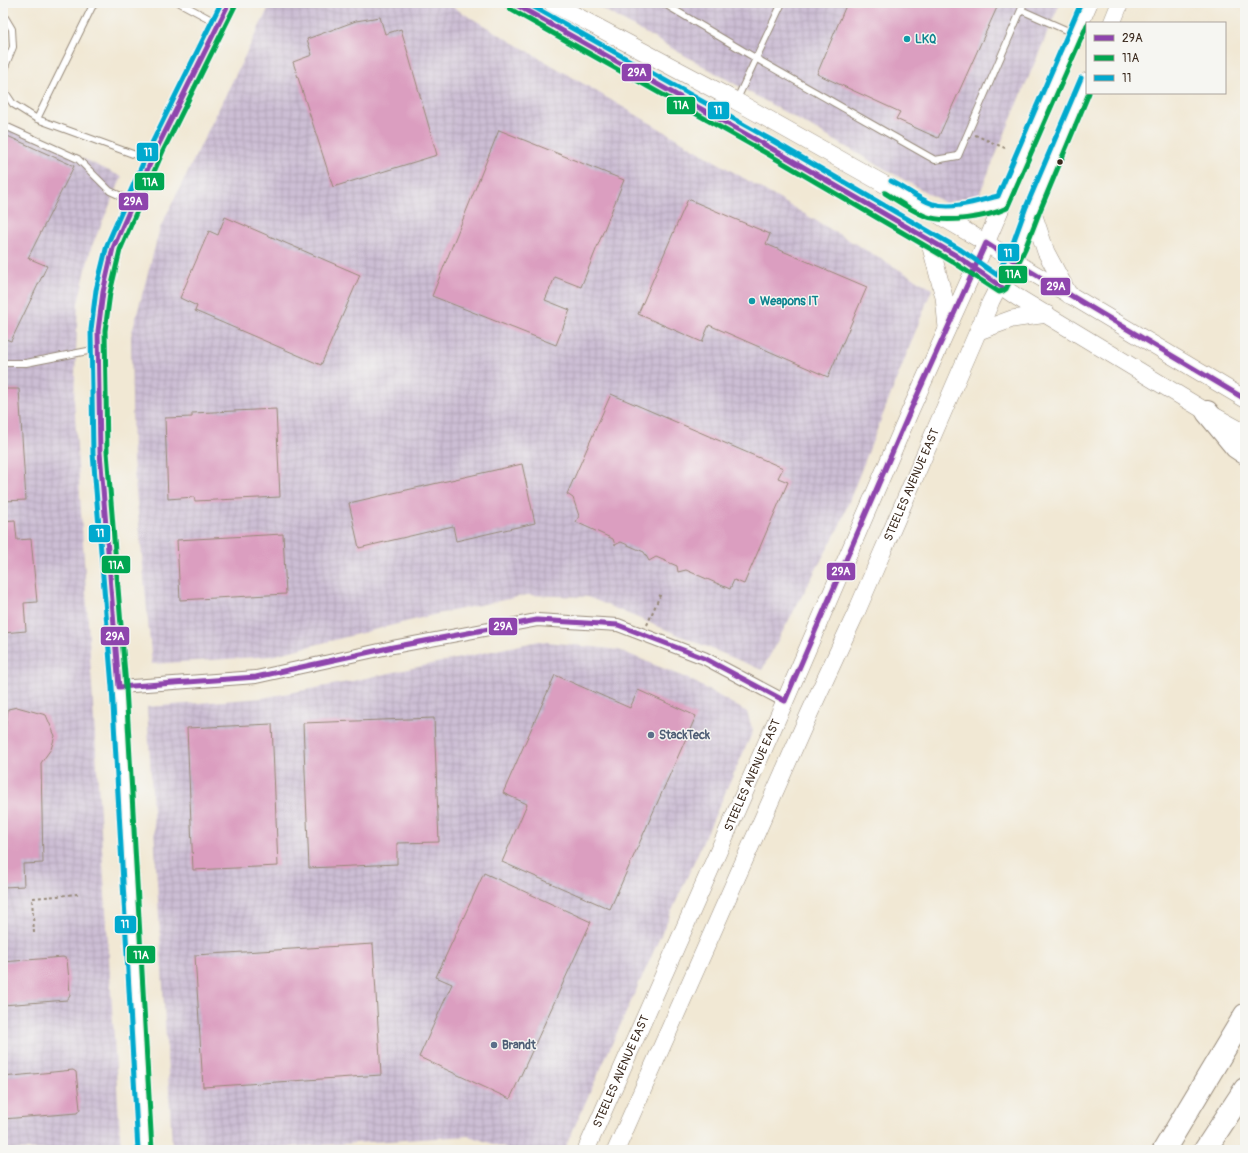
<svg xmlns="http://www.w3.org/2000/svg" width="1248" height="1153" viewBox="0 0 1248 1153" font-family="Pangolin,sans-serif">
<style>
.industrial{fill:url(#industrial-grid)}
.building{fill:#db9ec0}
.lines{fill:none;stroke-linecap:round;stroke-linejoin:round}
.service-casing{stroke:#968979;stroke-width:8}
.minor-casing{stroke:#968979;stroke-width:14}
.tertiary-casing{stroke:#968979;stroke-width:16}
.secondary-casing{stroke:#968979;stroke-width:18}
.motorway-casing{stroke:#968979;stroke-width:24}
.path{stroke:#968979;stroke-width:2;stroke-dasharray:3 3;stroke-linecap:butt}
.service{stroke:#fff;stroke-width:6}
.minor{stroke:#fff;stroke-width:12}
.tertiary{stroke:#fff;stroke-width:15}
.secondary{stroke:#fff;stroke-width:17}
.motorway{stroke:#fff;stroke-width:22}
.bus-1-casing{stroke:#f6f6f2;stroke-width:8}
.bus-2-casing{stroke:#f6f6f2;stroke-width:8}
.bus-3-casing{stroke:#f6f6f2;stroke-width:8}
.bus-1{stroke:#8e44ad;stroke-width:5}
.bus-2{stroke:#00a651;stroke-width:5}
.bus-3{stroke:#00a9ce;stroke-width:5}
.culture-dot{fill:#0f9aa8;stroke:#f6f6f2;stroke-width:1.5}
.bus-dot{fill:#3b2a1e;stroke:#f6f6f2;stroke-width:1.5}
.service-dot{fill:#5c6f8a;stroke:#f6f6f2;stroke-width:1.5}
.labels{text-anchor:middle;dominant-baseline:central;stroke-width:3;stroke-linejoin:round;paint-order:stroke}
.culture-label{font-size:12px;font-weight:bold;fill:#0d838f;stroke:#f6f6f2;text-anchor:start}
.street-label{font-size:12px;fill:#3b2a1e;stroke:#f6f6f2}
.service-label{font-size:12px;font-weight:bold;fill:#4e5e75;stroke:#f6f6f2;text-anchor:start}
.line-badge{stroke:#f6f6f2;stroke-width:1.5}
.badge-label{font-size:11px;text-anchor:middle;font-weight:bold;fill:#fff}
</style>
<defs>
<pattern id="industrial-grid" width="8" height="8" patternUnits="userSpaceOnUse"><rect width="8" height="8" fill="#ccbed4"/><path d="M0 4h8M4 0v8" fill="none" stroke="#b0a3b6"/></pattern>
</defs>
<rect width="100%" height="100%" fill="#f6f6f2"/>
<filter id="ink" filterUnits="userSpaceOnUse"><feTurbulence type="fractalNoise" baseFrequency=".025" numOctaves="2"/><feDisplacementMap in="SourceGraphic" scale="8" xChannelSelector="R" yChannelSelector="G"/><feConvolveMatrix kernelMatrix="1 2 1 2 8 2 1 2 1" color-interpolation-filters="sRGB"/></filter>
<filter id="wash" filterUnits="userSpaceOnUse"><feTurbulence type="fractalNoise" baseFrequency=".012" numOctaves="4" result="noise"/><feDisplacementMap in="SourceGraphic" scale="16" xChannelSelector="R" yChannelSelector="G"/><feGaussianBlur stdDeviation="0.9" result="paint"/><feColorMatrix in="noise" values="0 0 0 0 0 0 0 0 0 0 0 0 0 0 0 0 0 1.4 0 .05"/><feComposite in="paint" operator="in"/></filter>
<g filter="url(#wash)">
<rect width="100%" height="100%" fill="#f1e8d4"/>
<path class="industrial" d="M271 3H446L932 289 839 527 762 670 588 597 527 595 433 615 271 656 152 664 133 459 131 336 160 228Z
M592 3H1060L979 195 945 203Z
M3 121 122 177 91 248 78 303 74 400 121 1150H3Z
M539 641 619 650 691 680 747 712 753 731 564 1150H511L469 1136 241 1150H178L172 1144 147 707 262 698 348 682Z"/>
<g id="blocks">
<path class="building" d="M847 3H999L938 138 896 119 900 112 817 74Z
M380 17 385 34 401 29 437 155 333 187 293 62 312 55 307 39 356 21Z
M499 130 624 180 581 287 555 277 545 300 570 310 556 345 432 296Z
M3 134 74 166 28 258 47 266 11 341 3 338Z
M688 199 770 234 766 244 867 287 828 377 709 325 702 342 638 314Z
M225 217 360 275 321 365 195 311 197 306 180 298 209 231 218 235Z
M3 389H19L26 500 3 501Z
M611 394 783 468 778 478 788 482 744 584 734 580 730 589 686 570 678 572 677 566 656 557 649 561 644 552 621 542 615 545 613 539 576 522 579 516 573 498 567 494Z
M276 409 280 497 195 501 194 497 168 499 165 418 192 417V413Z
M522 464 535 523 456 541 453 526 359 548 349 503Z
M15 520 17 540 31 539 37 602 24 603 26 631 3 633V521Z
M283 534 286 594 180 600 177 540Z
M555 675 630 708 638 690 696 716 610 909 502 862 527 804 503 793Z
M17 707 46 715 55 736 51 749 41 763 43 863 23 864 24 886 3 887V731L5 730 8 709Z
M434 718 439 842 397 843V864L309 868 303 723Z
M272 724 278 866 193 870 187 728Z
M484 873 591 922 510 1099 419 1057 452 984 436 977Z
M373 944 381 1075 203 1087 195 955Z
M63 957 67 959 69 980 70 996 67 1000 3 1005V962Z
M73 1070 76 1072 80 1109 77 1113 3 1119V1077Z"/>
</g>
</g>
<g filter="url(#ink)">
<use href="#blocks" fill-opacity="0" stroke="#968979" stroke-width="1"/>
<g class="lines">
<g class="service-casing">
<path id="service" d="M96 3 92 7 37 119 152 161
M180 3 219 24
M663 3 757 59 935 160 958 156 1024 3
M1021 10 1075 34
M3 14 12 29 13 47 6 64 4 76 5 92 13 104 37 119
M737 99 782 3
M3 125 78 159 110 191 132 201
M3 363H26L98 349"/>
</g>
<g class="minor-casing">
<path id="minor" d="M119 687 256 677 393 647 537 620 618 625 704 658 785 701"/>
</g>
<g class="tertiary-casing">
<path id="tertiary" d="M145 1150 119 687 100 452 98 331 103 292 113 248 157 148 229 3"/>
</g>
<g class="secondary-casing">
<g id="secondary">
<path d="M513 3 769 147 957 256 1017 297 1207 412 1245 433"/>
<path d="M552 3 736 101 930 210 986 243 1028 270 1245 399"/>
<path d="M1112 23 1120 3"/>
<path d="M1032 210 1046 252 1069 295"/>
<path d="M933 211C959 214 978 208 1003 202"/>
<path d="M929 240 944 297 947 328"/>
<path d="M979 331 1012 319 1047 314"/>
<path id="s1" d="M586 1150 785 701 911 409 986 243 1089 3"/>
<path id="s2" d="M616 1150 810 712 856 613 991 301 1019 246 1032 210 1087 81"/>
</g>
</g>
<g class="motorway-casing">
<path id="motorway" d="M1207 412 1236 447 1245 453
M1164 1150 1245 1015
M1205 1150 1245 1089"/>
</g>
<path class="path" d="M975 135 1005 148
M647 625 661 593
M34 933 32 898 79 894"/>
<use href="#service" class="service"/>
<use href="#minor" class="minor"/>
<use href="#tertiary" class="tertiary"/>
<use href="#secondary" class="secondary"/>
<use href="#motorway" class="motorway"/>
<g class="bus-1-casing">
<path id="bus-1" d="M229 3 157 148 113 248 103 292 98 331 100 452 119 687 256 677 393 647 537 620 618 625 704 658 785 701 911 409 986 243 1028 270 1245 399
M513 3 769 147 957 256 1003 288"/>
</g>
<g class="bus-2-casing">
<path id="bus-2" d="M510 9 766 153 953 262 999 292 1003 291 1006 289 1025 249 1039 213 1089 93
M885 193C898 201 911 210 925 216 945 224 988 217 1007 208L1087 25
M152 1150 126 687 107 452 105 331 110 293 120 250 163 151 235 6"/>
</g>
<g class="bus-3-casing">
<path id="bus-3" d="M527 3 773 141 961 250 997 275 1013 243 1026 207 1081 78
M891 181C905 188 918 199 933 204 953 210 978 201 998 196L1081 3
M138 1150 112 687 93 453 91 330 96 290 107 245 151 145 221 3"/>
</g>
<use href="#bus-1" class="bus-1"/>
<use href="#bus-2" class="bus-2"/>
<use href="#bus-3" class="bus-3"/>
</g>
</g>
<g class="culture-dot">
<circle cx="907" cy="39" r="4"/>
<circle cx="752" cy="301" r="4"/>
</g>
<circle class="bus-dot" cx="1060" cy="162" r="3.5"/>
<g class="service-dot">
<circle cx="651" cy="735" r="4"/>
<circle cx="494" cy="1045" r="4"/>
</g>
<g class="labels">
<g class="culture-label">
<text x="915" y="39">LKQ</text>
<text x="760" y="301">Weapons IT</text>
</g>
<g class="street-label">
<text stroke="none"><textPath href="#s2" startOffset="728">STEELES AVENUE EAST</textPath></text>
<text stroke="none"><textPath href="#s1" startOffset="410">STEELES AVENUE EAST</textPath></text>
<text stroke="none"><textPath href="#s1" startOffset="86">STEELES AVENUE EAST</textPath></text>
</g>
<g class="service-label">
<text x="659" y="735">StackTeck</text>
<text x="502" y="1045">Brandt</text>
</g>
</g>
<g class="line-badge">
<rect x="621" y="63" width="31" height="19" rx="4" fill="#8e44ad"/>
<rect x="666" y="96" width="30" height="19" rx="4" fill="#00a651"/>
<rect x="707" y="101" width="23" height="19" rx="4" fill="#00a9ce"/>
<rect x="136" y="142" width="23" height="20" rx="4" fill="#00a9ce"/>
<rect x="134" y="172" width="31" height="19" rx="4" fill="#00a651"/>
<rect x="118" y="192" width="31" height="19" rx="4" fill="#8e44ad"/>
<rect x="997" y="243" width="23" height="19" rx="4" fill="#00a9ce"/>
<rect x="998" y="265" width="30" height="19" rx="4" fill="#00a651"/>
<rect x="1040" y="277" width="31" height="19" rx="4" fill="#8e44ad"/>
<rect x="88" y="524" width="23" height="19" rx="4" fill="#00a9ce"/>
<rect x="101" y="555" width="30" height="19" rx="4" fill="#00a651"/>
<rect x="826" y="562" width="30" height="19" rx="4" fill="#8e44ad"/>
<rect x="488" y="617" width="30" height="19" rx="4" fill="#8e44ad"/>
<rect x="100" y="626" width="30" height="20" rx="4" fill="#8e44ad"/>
<rect x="114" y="915" width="23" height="19" rx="4" fill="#00a9ce"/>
<rect x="126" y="945" width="30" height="19" rx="4" fill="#00a651"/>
</g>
<g class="badge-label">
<text x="637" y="76">29A</text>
<text x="681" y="109">11A</text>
<text x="718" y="114">11</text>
<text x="148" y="156">11</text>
<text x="150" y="186">11A</text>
<text x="133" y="205">29A</text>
<text x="1008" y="257">11</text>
<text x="1013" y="278">11A</text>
<text x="1056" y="290">29A</text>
<text x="100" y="537">11</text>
<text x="116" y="569">11A</text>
<text x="841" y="575">29A</text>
<text x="503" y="630">29A</text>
<text x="115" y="640">29A</text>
<text x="125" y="928">11</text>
<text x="141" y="959">11A</text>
</g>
<rect width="1248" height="1153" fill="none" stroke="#f6f6f2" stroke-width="16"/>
<rect x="1086" y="22" width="140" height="72" fill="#f6f6f2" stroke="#aba49d"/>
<rect x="1094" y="35" width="20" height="6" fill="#8e44ad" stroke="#aba49d"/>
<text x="1122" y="42" font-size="12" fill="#3b2a1e">29A</text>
<rect x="1094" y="55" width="20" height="6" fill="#00a651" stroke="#aba49d"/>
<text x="1122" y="62" font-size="12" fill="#3b2a1e">11A</text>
<rect x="1094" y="75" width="20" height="6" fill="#00a9ce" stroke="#aba49d"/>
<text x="1122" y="82" font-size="12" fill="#3b2a1e">11</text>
</svg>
